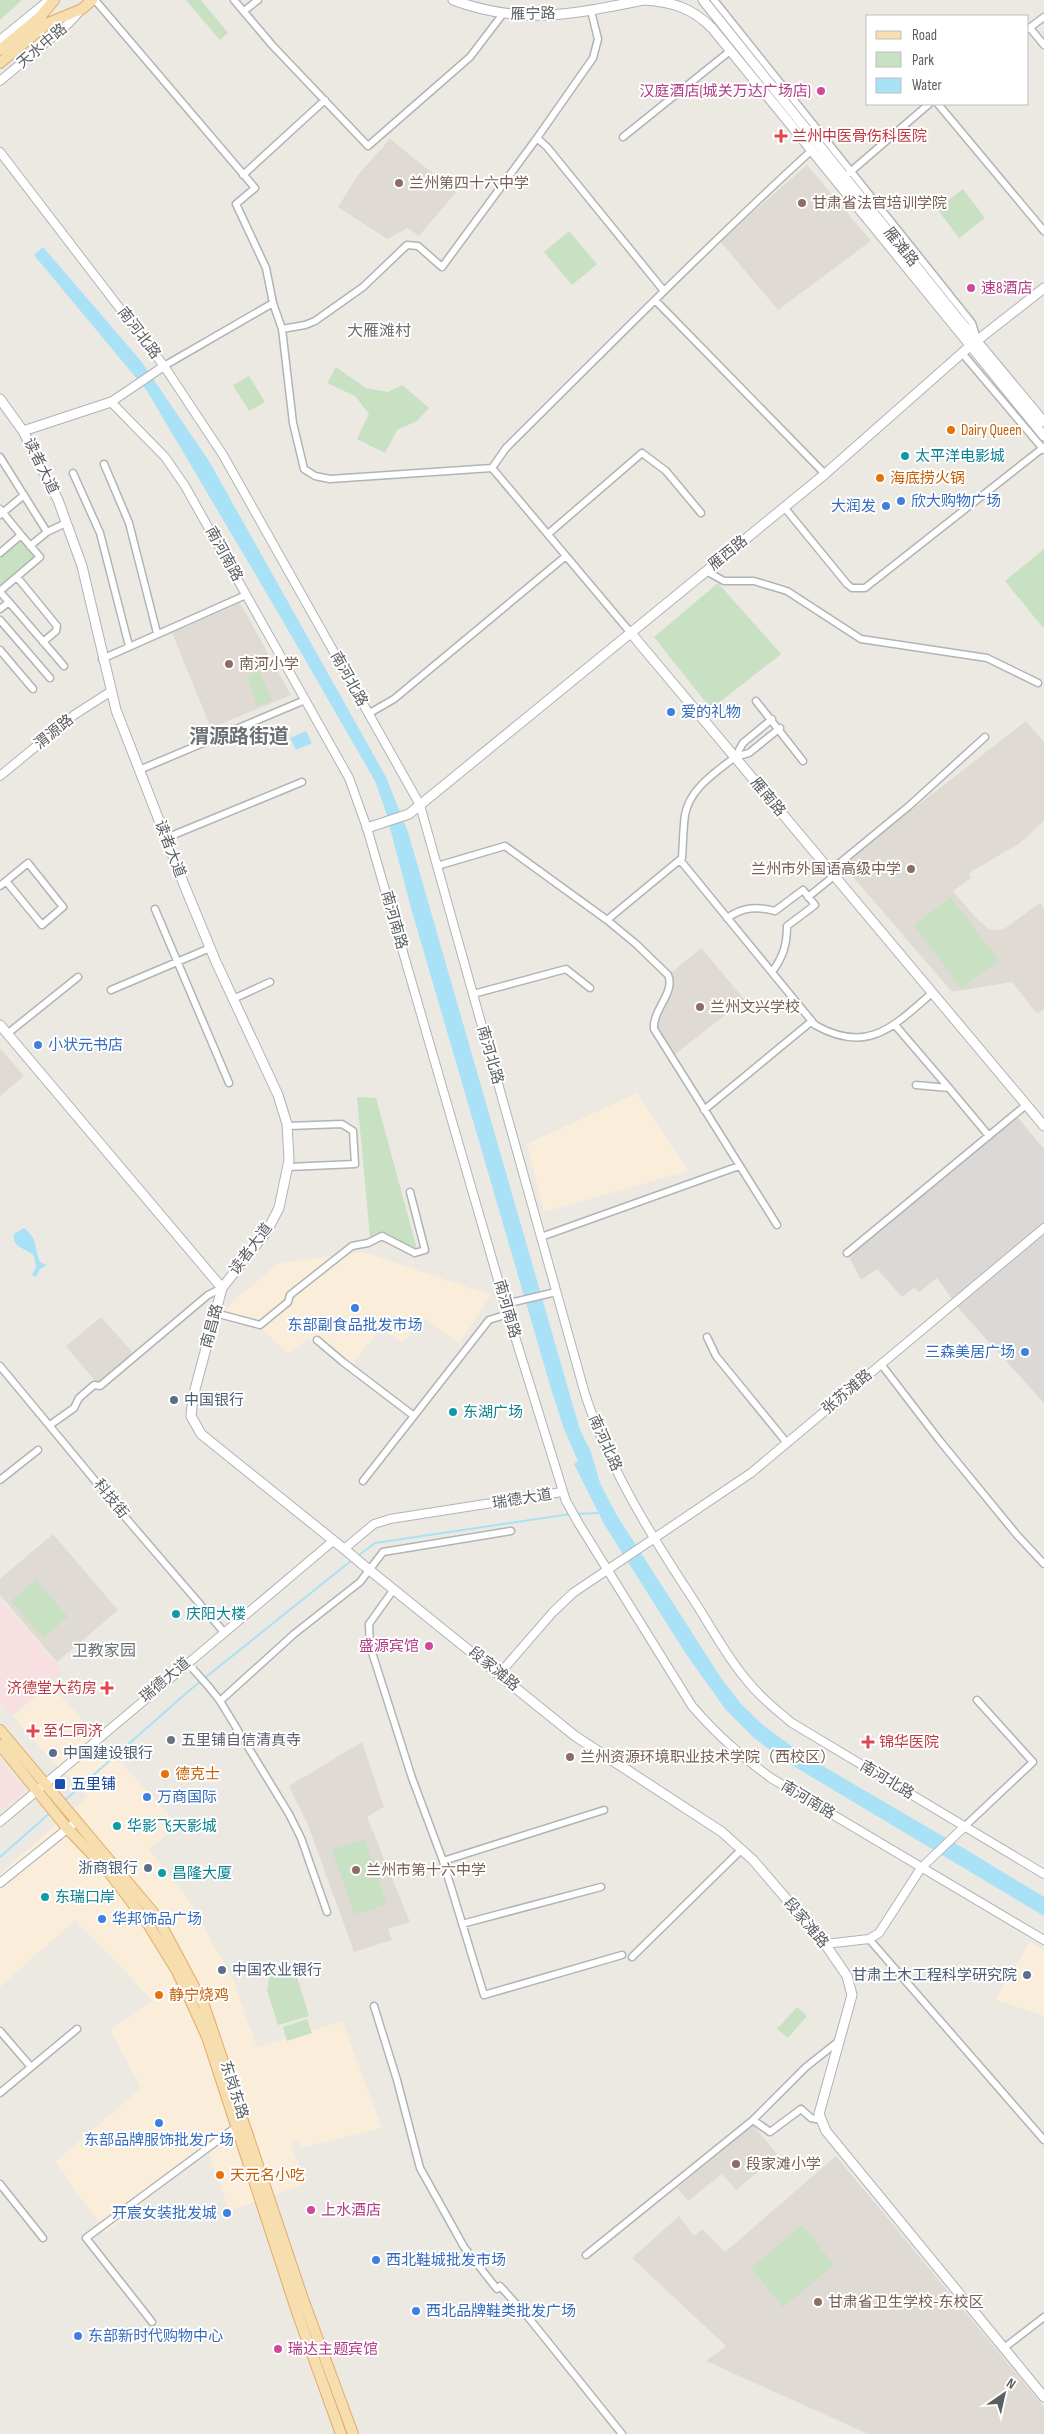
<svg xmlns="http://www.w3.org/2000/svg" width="1044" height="2434" viewBox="0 0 1044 2434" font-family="'Sofia Sans Condensed','Noto Sans SC',sans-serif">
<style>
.commercial{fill:#faedda}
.industrial{fill:#dbd8d5}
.education{fill:#dfdad4}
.medical{fill:#f8e0e2}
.green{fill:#c7e1c2}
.water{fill:#a9e1f6}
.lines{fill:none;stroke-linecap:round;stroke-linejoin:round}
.stream{stroke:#a9e1f6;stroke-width:2}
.minor-casing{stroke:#b0b4b7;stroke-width:9}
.tertiary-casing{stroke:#b0b4b7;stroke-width:10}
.secondary-casing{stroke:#afb3b7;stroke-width:11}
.primary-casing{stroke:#e2aa66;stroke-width:12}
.minor{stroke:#fff;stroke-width:6}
.tertiary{stroke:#fff;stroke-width:8}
.secondary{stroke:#fff;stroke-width:9}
.primary{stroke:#f6deae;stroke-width:10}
.minor-bridge-casing{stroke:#b0b4b7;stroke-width:9;stroke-linecap:butt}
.tertiary-bridge-casing{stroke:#b0b4b7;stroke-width:10;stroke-linecap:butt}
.secondary-bridge-casing{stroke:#afb3b7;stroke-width:11;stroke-linecap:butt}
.minor-bridge{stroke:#fff;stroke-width:6}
.tertiary-bridge{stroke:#fff;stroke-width:8}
.secondary-bridge{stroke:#fff;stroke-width:9}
.hotel-dot{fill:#d1479c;stroke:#fff;stroke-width:2}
.health-dot{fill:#e0444e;stroke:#fff;stroke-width:2}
.education-dot{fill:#8d6e63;stroke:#fff;stroke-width:2}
.food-dot{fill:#e8710a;stroke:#fff;stroke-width:2}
.culture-dot{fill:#0f9aa8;stroke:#fff;stroke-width:2}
.shop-dot{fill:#3f7fe0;stroke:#fff;stroke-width:2}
.service-dot{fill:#5c6f8a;stroke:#fff;stroke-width:2}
.worship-dot{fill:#6b7280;stroke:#fff;stroke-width:2}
.transit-dot{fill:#1a4fb4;stroke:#fff;stroke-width:2}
.labels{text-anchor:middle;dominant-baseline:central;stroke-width:4;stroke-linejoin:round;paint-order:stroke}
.street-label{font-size:15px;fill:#5b5f62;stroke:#fff}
.hotel-label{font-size:15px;fill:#b23c85;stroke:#fff;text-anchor:start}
.health-label{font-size:15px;fill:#be3a42;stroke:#fff;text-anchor:start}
.education-label{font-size:15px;fill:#785e54;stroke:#fff;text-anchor:start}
.food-label{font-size:15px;fill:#c56008;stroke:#fff;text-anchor:start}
.culture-label{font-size:15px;fill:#0d838f;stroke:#fff;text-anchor:start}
.shop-label{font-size:15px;fill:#366cbe;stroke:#fff;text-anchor:start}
.service-label{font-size:15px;fill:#4e5e75;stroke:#fff;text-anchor:start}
.worship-label{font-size:15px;fill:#5b616d;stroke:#fff;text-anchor:start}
.transit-label{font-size:15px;fill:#164399;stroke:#fff;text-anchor:start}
.neighbourhood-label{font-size:16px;fill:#6c7174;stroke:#fff}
.district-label{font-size:20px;font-weight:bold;fill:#6c7174;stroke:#fff}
</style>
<rect width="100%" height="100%" fill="#ece9e3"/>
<path class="commercial" d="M637 1093 688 1171 544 1212 527 1144Z
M363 1252 491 1295 459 1344 425 1318 402 1343 381 1328 347 1370 309 1338 289 1354 261 1328 220 1317 235 1299 279 1263Z
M50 1684 178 1825 149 1849 189 1900 233 1980 257 2048 342 2021 382 2128 301 2148 300 2139 291 2143 305 2184 229 2211 208 2151 106 2233 55 2162 141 2088 110 2030 153 2001 75 1920 0 1987V1874L87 1797 31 1738 13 1716Z
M1030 1942 1044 1950V2016L995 2000Z"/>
<path class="industrial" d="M1013 1112 1044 1149V1403L961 1311 937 1278 919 1292 914 1288 902 1297 877 1269 861 1280 847 1253Z"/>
<path class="education" d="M390 139 456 192 419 236 408 228 387 239 338 207 358 175Z
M807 165 871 241 778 310 720 241Z
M240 603 291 695 211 728 172 633Z
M1026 721 1044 742V821L1020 843 969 873 971 878 953 891 975 917 990 930 1004 929 1040 903 1044 909V1009L1037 1014 1012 982 952 992 842 864Z
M701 948 745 1000 675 1054 658 1027 660 1013 673 988 674 981 671 973Z
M0 1048 24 1076 0 1096Z
M101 1317 135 1355 103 1381H95L66 1346Z
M53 1534 118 1610 57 1662 0 1595V1579Z
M362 1742 384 1807 367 1817 410 1922 388 1929 392 1940 354 1952 308 1825 289 1786Z
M753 2125 778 2155 736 2190 722 2174 688 2201 677 2188Z
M836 2156 1044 2407V2434H868L706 2361 726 2346 632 2258 679 2216 694 2236 702 2229 725 2252Z"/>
<path class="medical" d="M0 1600 63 1672 11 1715 0 1702Z
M0 1761 25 1790 0 1811Z"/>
<path class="green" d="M0 0H22L0 20Z
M186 0H201L228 33 220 40Z
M963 189 985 218 959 238 937 209Z
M569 231 597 264 572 285 544 252Z
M336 367 366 388 388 392 402 385 429 408 417 421 397 430 385 453 357 439 369 414 355 396 327 383Z
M249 376 265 402 249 411 233 385Z
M20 539 35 557 0 587V557Z
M1044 549V629L1005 581Z
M718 583 781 654 711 709 654 637Z
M259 671 272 700 257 706 247 677Z
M951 897 999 961 961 988 914 925Z
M357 1097 376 1098 417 1249 384 1238H370Z
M36 1580 68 1617 43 1638 11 1601Z
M365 1839 387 1904 355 1915 332 1850Z
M294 1967 309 2016 278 2025 267 1990 270 1974Z
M797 2007 807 2016 788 2038 777 2029Z
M307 2019 312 2033 287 2041 283 2027Z
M802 2225 834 2265 783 2307 751 2268Z"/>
<path class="water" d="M43 247 141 361 209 461 386 777 408 832 580 1430 591 1452 600 1483 616 1514 721 1678 741 1704 764 1726 804 1755 970 1852 1044 1897V1916L785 1761 754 1738 726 1710 686 1654 604 1524 574 1464 578 1461 564 1429 552 1392 411 908 385 809 375 781 277 611 147 391 34 255Z
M306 731 312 743 296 750 290 738Z
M24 1228C38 1238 34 1248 40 1262L47 1265 40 1269 36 1277 32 1275 36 1267 34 1256C26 1247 12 1249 14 1234Z"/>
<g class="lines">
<path class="stream" d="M576 1514 599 1513
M358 1556 375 1543 571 1514
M64 1801 191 1689 352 1560
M0 1857 51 1812"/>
<g class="minor-casing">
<path id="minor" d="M95 0 255 188 236 204 266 268 273 303 282 329 293 423 304 469 315 476 330 479 492 468
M234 0 272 45 368 146 470 57 502 15
M714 0 972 323 977 339
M244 11 258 0
M1030 28 1044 45
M1028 29 1044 17
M938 104 1044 231
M623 137 730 51
M537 138 593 58 598 39 591 11
M849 173 929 104
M243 175 325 100
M655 300 825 474
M282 329 305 325 315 321 363 287 407 245 418 246 442 267 537 138 547 147 664 291
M962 353 1044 450
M164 366 273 303
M0 457 47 532
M104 464 129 523 157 633
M492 468 506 448C607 348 707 246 812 150
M492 468 630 632
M73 473 100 533 129 646
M784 507 847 584 852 588H865L1044 447
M0 509 21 535
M0 515 24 495
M548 534 642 453 666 471 701 513
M30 546 47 532 66 523
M0 553 21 535 40 557 0 591
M706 571 724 581H754L787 591 861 639 987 658 1038 683
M17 577 57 626 56 631 43 642
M0 592 9 602 0 609
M9 602 64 666
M0 620 50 678
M0 650 33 689
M102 659 246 595
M756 701 803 761
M368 714 394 699 566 556
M772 719 743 743 735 757 749 753 780 728
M139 770 305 700
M166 838 302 782
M680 860 815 1025C868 1055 894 1026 932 993
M437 866 505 846 607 920 682 858C683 844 683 829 685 815 689 789 716 772 735 757
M830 871 909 806 985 737
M0 886 28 863 63 907 42 925 6 881
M808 897 834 876
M155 909 229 1083
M727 918C743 907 757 906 775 911L803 890 815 905 787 926C787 945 783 957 772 972
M607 920 636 944 668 975C676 992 652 1010 654 1029L777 1225
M111 990 210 948
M473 994 566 969 590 988
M233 999 270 982
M895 1025 949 1088
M7 1034 78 977
M916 1085 949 1088 989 1136
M704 1110 812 1021
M288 1126 342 1124 353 1131 355 1164 288 1167
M541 1237 739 1166
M847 1253 1026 1105
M505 1304 556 1292
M215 1313 260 1325 288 1302 290 1295 352 1246 368 1243 382 1236 415 1253 425 1250 410 1192
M707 1337 716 1356 787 1443
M317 1340 343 1362 414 1416
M881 1364 940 1441 1017 1535 1044 1564
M0 1366 131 1524 223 1631
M50 1425 74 1408 79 1398 94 1385 100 1386 208 1295 222 1288
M0 1480 38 1450
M363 1481 489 1320 508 1314
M394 1589 369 1624 370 1646 412 1778 443 1861 484 1995 622 1955
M209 1687 220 1701 289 1814 301 1838 327 1912
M220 1701 294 1634 360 1582 383 1552 511 1531
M964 1827 1033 1762 977 1700
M443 1861 604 1810
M462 1924 601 1887
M869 1939 1044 2140
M632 1957 741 1850
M374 2006 397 2080 420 2168 464 2247 497 2289 500 2286 528 2317 622 2434
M0 2031 31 2067
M0 2093 77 2029
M753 2120 770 2132 801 2109 811 2118 821 2120
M0 2184 43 2238
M586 2255 753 2120 806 2067 840 2040
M152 2322 86 2238 236 2127
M1004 2348 1044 2317"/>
</g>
<g class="tertiary-casing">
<path id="tertiary" d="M0 40 49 0
M0 81 68 24 79 12
M0 152 164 366 223 455 420 805 585 1394C609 1468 650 1534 693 1599 710 1625 725 1654 745 1678 758 1695 775 1709 792 1723L1044 1874
M164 366 111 402 165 457 185 486 349 778 367 828 508 1314 566 1501
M0 776 74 715 110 692
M579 1524 692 1706C717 1735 740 1755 771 1778L1044 1940
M344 1549 374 1524 390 1519 562 1492
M500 1673 553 1612 573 1593 751 1473 1044 1228
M0 1822 333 1541
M0 1883 77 1821
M825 1944 869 1939 879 1933 921 1868 964 1827"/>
</g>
<g class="secondary-casing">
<path id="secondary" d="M453 0C523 26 573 14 644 0
M645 0C673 2 692 8 712 28L1044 436
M703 0 956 316 1044 422
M0 399 23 431 58 500 82 566 116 710 185 887 216 962 278 1095 287 1124 289 1160 279 1208 267 1231 222 1288 193 1397 191 1416 201 1434 349 1553
M23 431 111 402
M630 632 1044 1126
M367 828 409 814 420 805 825 474 970 346 1044 288
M0 1025 222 1288
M362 1564 575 1736 722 1832 753 1860 825 1944 847 1976 852 1995 819 2114 826 2131 1044 2397"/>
</g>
<g class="primary-casing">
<path id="primary" d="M0 50 41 16 54 0
M0 63 48 23 82 9 92 0
M0 1730 157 1917 204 2005 303 2299 353 2434
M0 1745 67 1828 108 1871 148 1924 177 1971 207 2037 297 2312 341 2434"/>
</g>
<use href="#minor" class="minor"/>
<use href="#tertiary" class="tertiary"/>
<use href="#secondary" class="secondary"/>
<use href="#primary" class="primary"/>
<g class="minor-bridge-casing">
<path id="minor-bridge" d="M193 1669 209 1687"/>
</g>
<g class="tertiary-bridge-casing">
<path id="tertiary-bridge" d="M566 1501 579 1524"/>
</g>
<g class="secondary-bridge-casing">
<path id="secondary-bridge" d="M349 1553 362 1564"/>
</g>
<use href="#minor-bridge" class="minor-bridge"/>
<use href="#tertiary-bridge" class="tertiary-bridge"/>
<use href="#secondary-bridge" class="secondary-bridge"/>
</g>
<g class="hotel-dot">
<circle cx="821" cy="91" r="5"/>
<circle cx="971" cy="288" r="5"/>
<circle cx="429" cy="1646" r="5"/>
<circle cx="311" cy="2210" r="5"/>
<circle cx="278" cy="2349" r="5"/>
</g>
<g class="health-dot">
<path d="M778.5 128.5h5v5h5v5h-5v5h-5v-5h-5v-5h5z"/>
<path d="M104.5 1680.5h5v5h5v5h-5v5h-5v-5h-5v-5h5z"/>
<path d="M30.5 1723.5h5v5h5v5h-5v5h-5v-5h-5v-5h5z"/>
<path d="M865.5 1734.5h5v5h5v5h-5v5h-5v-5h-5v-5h5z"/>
</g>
<g class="education-dot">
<circle cx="399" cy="183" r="5"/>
<circle cx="802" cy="203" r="5"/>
<circle cx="229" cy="664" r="5"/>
<circle cx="911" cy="869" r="5"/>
<circle cx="700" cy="1007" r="5"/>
<circle cx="570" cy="1757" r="5"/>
<circle cx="356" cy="1870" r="5"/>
<circle cx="736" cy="2164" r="5"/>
<circle cx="818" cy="2302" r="5"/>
</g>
<g class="food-dot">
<circle cx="951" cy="430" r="5"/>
<circle cx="880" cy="478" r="5"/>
<circle cx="165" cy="1774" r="5"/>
<circle cx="159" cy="1995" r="5"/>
<circle cx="220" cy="2175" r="5"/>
</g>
<g class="culture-dot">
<circle cx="905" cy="456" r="5"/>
<circle cx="453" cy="1412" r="5"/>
<circle cx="176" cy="1614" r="5"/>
<circle cx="117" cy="1826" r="5"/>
<circle cx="162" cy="1873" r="5"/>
<circle cx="45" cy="1897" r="5"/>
</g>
<g class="shop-dot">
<circle cx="901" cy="501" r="5"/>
<circle cx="886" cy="506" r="5"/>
<circle cx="671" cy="712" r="5"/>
<circle cx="38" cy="1045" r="5"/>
<circle cx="355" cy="1308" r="5"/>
<circle cx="1025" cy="1352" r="5"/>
<circle cx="147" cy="1797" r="5"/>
<circle cx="102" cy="1919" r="5"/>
<circle cx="159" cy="2123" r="5"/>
<circle cx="227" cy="2213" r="5"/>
<circle cx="376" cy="2260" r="5"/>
<circle cx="416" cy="2311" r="5"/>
<circle cx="78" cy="2336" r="5"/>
</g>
<g class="service-dot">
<circle cx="174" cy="1400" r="5"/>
<circle cx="53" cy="1753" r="5"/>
<circle cx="148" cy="1868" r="5"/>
<circle cx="222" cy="1970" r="5"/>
<circle cx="1027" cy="1975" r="5"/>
</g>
<circle class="worship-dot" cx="171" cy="1740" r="5"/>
<rect class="transit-dot" x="54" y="1778" width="12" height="12" rx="2.5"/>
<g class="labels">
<g class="street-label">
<text transform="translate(533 14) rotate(-1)">雁宁路</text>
<text transform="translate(42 46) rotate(-40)">天水中路</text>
<text transform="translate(901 247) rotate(51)">雁滩路</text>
<text transform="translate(139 333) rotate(53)">南河北路</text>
<text transform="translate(41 466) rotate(64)">读者大道</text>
<text transform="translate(728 553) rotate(-39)">雁西路</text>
<text transform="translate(224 554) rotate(61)">南河南路</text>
<text transform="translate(349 679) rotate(61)">南河北路</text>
<text transform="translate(54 732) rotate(-39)">渭源路</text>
<text transform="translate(768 797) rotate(50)">雁南路</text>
<text transform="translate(170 849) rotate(69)">读者大道</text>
<text transform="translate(394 920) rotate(74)">南河南路</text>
<text transform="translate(490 1055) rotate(74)">南河北路</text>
<text transform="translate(251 1249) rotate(-53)">读者大道</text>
<text transform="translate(507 1309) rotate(74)">南河南路</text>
<text transform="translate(212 1326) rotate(-75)">南昌路</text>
<text transform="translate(847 1392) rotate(-40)">张苏滩路</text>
<text transform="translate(605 1443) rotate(66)">南河北路</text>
<text transform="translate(111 1499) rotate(51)">科技街</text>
<text transform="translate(522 1499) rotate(-9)">瑞德大道</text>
<text transform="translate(494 1669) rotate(39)">段家滩路</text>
<text transform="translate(165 1680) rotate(-40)">瑞德大道</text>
<text transform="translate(887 1780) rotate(31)">南河北路</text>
<text transform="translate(808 1800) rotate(31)">南河南路</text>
<text transform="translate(806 1923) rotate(50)">段家滩路</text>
<text transform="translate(234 2090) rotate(72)">东岗东路</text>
</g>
<g class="hotel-label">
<text x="811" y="91" text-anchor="end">汉庭酒店(城关万达广场店)</text>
<text x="981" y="288">速8酒店</text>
<text x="419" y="1646" text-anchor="end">盛源宾馆</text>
<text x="321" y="2210">上水酒店</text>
<text x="288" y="2349">瑞达主题宾馆</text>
</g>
<g class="health-label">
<text x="792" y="136">兰州中医骨伤科医院</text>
<text x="97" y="1688" text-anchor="end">济德堂大药房</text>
<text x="43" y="1731">至仁同济</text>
<text x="879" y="1742">锦华医院</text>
</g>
<g class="education-label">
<text x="409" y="183">兰州第四十六中学</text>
<text x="812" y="203">甘肃省法官培训学院</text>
<text x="239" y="664">南河小学</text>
<text x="901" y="869" text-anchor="end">兰州市外国语高级中学</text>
<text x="710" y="1007">兰州文兴学校</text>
<text x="580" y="1757">兰州资源环境职业技术学院（西校区）</text>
<text x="366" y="1870">兰州市第十六中学</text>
<text x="746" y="2164">段家滩小学</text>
<text x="828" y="2302">甘肃省卫生学校-东校区</text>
</g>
<g class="food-label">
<text x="961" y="430">Dairy Queen</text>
<text x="890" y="478">海底捞火锅</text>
<text x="175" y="1774">德克士</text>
<text x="169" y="1995">静宁烧鸡</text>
<text x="230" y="2175">天元名小吃</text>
</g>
<g class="culture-label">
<text x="915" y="456">太平洋电影城</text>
<text x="463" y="1412">东湖广场</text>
<text x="186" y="1614">庆阳大楼</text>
<text x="127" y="1826">华影飞天影城</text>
<text x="172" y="1873">昌隆大厦</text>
<text x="55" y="1897">东瑞口岸</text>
</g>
<g class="shop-label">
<text x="911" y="501">欣大购物广场</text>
<text x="876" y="506" text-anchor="end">大润发</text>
<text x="681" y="712">爱的礼物</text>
<text x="48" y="1045">小状元书店</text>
<text x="355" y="1325" text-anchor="middle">东部副食品批发市场</text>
<text x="1015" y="1352" text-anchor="end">三森美居广场</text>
<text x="157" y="1797">万商国际</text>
<text x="112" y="1919">华邦饰品广场</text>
<text x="159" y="2140" text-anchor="middle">东部品牌服饰批发广场</text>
<text x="217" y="2213" text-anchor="end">开宸女装批发城</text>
<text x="386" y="2260">西北鞋城批发市场</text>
<text x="426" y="2311">西北品牌鞋类批发广场</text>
<text x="88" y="2336">东部新时代购物中心</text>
</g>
<g class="service-label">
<text x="184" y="1400">中国银行</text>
<text x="63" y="1753">中国建设银行</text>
<text x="138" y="1868" text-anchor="end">浙商银行</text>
<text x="232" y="1970">中国农业银行</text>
<text x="1017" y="1975" text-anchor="end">甘肃土木工程科学研究院</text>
</g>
<g class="worship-label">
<text x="181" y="1740">五里铺自信清真寺</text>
</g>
<g class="transit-label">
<text x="71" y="1784">五里铺</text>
</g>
<g class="neighbourhood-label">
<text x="379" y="331">大雁滩村</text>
<text x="104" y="1651">卫教家园</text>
</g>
<g class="district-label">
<text x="239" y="737">渭源路街道</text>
</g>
</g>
<rect x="866" y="15" width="162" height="90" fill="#ffffff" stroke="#bdbfc0"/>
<rect x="876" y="31" width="25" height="8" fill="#f6deae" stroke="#bdbfc0"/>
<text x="912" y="40" font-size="15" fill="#5b5f62">Road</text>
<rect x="876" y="52" width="25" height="15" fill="#c7e1c2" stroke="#bdbfc0"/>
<text x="912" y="65" font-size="15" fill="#5b5f62">Park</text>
<rect x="876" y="78" width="25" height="15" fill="#a9e1f6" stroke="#bdbfc0"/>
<text x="912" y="90" font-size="15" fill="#5b5f62">Water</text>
<g transform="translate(1004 2394) rotate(34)" stroke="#ffffff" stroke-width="4" paint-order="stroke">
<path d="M0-4L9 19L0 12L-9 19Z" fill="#5b5f62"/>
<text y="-8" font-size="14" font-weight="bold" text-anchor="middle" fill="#5b5f62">N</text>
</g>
</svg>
